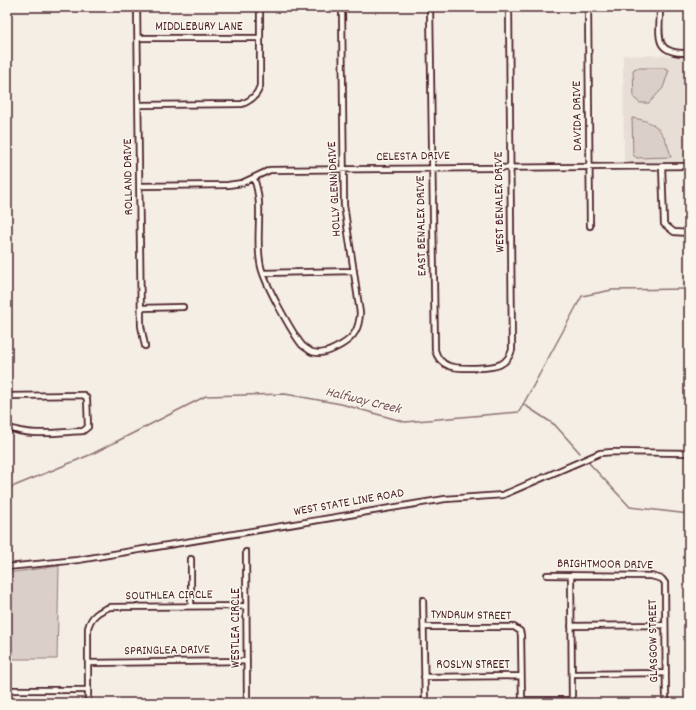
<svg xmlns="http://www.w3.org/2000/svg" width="696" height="710" viewBox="0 0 696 710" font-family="Dekko,sans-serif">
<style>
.built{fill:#e7dfd6}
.green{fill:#dbd0c9;stroke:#92787a}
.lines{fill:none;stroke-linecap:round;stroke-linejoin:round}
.stream{stroke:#8d7174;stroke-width:1.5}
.street-casing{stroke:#4a1f2b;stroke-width:8}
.street{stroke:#fbf7ec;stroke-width:4.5}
.labels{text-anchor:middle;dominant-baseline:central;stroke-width:3;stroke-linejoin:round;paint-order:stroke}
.street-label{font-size:13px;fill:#4a1f2b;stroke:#fbf7ec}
.water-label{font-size:14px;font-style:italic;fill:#714f56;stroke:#fbf7ec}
</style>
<rect width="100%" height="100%" fill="#f4eee4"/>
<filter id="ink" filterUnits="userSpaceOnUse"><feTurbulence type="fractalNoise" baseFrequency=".025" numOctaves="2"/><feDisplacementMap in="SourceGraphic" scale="8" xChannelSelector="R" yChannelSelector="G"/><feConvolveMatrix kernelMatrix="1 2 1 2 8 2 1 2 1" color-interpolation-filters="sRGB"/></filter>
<g filter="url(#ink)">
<path class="built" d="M623 55 689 56V163H624Z"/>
<path class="green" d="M636 68H665L669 70 663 88 649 103H640L634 98 633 70Z
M632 118C658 121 665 133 671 157L637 158 633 155Z
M59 566 57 659H7V573Z"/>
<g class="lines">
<path class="stream" d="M523 404 555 425 580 453
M589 463 630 507 689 514
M7 489 92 454 206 396 285 394 341 404 405 422 519 412 582 296 612 290 689 289"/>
<g class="street-casing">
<path id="street" d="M137 7 141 326 145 346
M430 7 435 350C437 358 441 363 449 366 458 369 493 369 501 364 507 361 510 356 512 350L509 7
M588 7 590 226
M660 7C660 36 652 54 689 53
M138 38H260
M139 105 242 104C251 100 257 96 260 86V7
M662 166 664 224 674 232 689 233
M254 179C265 207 254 238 261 267 265 284 291 331 302 345 305 348 309 350 312 352 323 355 332 350 341 345 355 337 359 328 360 313L344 205 342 7
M140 186 228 185 242 183 270 170 689 166
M263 273 354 271
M141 308 183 307
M7 396 84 395 87 399 88 427 83 431C59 432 29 437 7 427
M246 552 247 703
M191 559V606
M7 567 78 560 445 499 503 495 600 453 613 452 689 453
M547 575 651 576 662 579 665 583 666 703
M571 575 572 703
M423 600 425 703
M571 626 665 625
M424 627H514L520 631 521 635 522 703
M88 663 247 661
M572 674 666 673
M424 677 521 676
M7 690H88
M522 700H572
M88 703V628C91 616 99 611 110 607L246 606"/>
</g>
<use href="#street" class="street"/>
</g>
</g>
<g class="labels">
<g class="street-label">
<text x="199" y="27">MIDDLEBURY LANE</text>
<text transform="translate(578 116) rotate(-91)">DAVIDA DRIVE</text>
<text transform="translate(413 157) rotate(-1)">CELESTA DRIVE</text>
<text transform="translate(129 177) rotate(-91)">ROLLAND DRIVE</text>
<text transform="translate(335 189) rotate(-93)">HOLLY GLENN DRIVE</text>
<text transform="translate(500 202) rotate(-91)">WEST BENALEX DRIVE</text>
<text transform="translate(422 226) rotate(-91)">EAST BENALEX DRIVE</text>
<text transform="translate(349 503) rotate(-10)">WEST STATE LINE ROAD</text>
<text transform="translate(605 565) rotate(1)">BRIGHTMOOR DRIVE</text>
<text transform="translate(169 596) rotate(-1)">SOUTHLEA CIRCLE</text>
<text transform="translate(471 616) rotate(1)">TYNDRUM STREET</text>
<text transform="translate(236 628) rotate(-90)">WESTLEA CIRCLE</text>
<text transform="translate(654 641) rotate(-91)">GLASGOW STREET</text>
<text transform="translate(167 651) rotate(-1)">SPRINGLEA DRIVE</text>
<text x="473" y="665">ROSLYN STREET</text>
</g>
<g class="water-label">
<text transform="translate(363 401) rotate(14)">Halfway Creek</text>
</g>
</g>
<rect width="696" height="710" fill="none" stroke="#fbf7ec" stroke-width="24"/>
<rect x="12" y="12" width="672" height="686" fill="none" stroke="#4a1f2b" stroke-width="1.5" filter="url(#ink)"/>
</svg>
